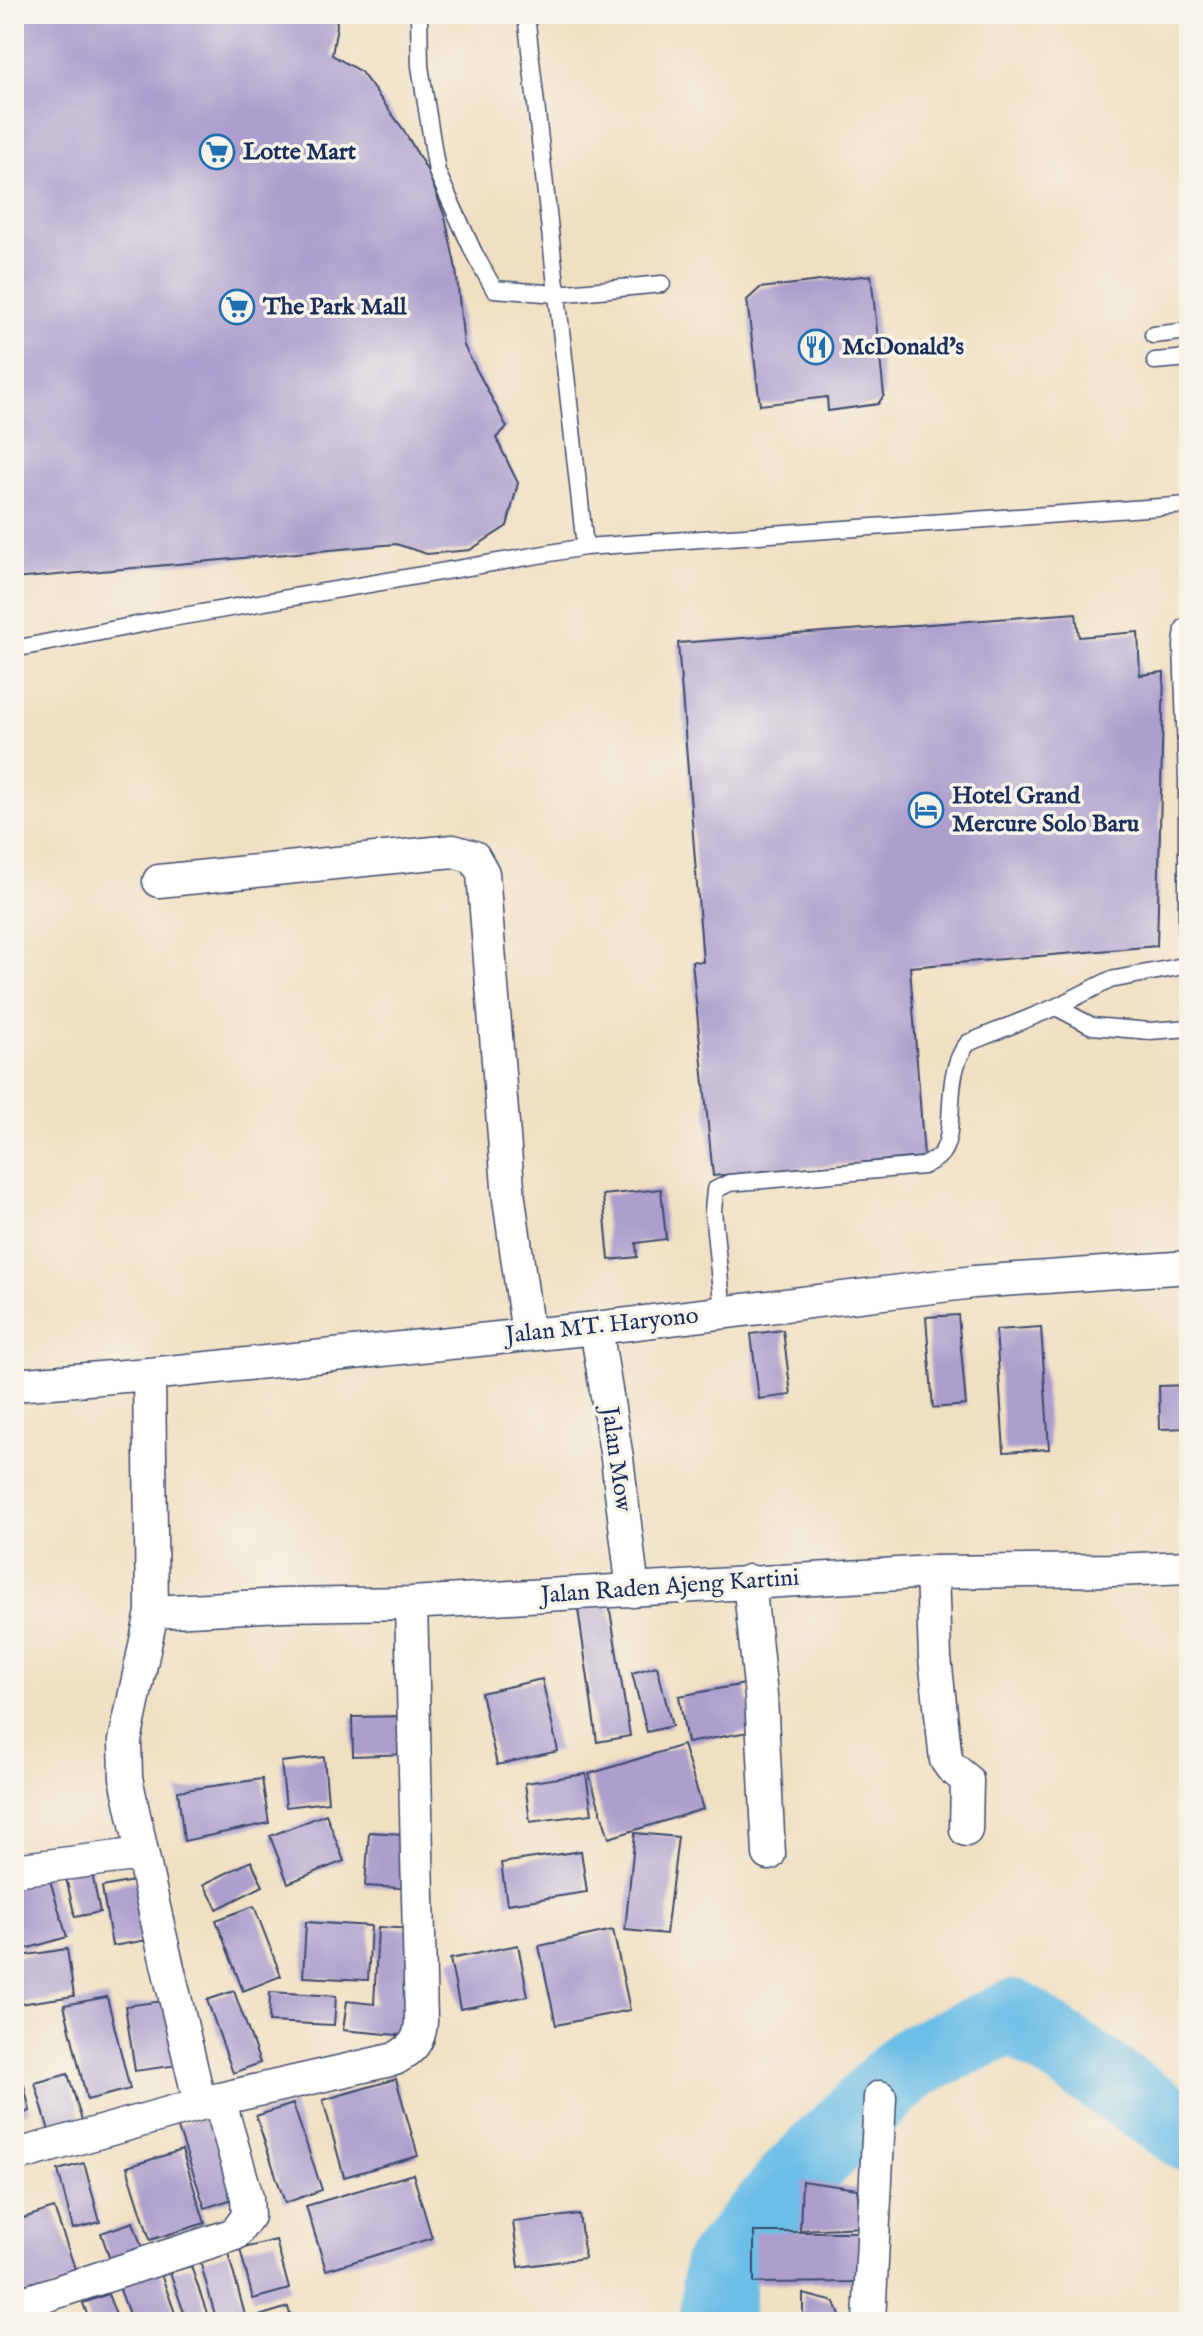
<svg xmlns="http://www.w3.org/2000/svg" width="1203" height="2336" viewBox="0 0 1203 2336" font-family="'IM FELL English',serif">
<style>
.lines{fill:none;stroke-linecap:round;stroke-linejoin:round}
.river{stroke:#6bbee7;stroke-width:74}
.building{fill:#ac9ecd}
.service-casing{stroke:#3b496d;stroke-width:19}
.minor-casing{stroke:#3b496d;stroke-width:35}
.service{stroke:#fff;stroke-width:16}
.minor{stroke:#fff;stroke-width:32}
.labels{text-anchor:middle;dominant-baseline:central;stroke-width:7;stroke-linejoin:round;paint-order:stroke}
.poi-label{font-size:24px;font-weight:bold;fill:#1b2f5e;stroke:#f7f3e8;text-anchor:start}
.street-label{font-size:24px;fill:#1b2f5e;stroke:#f7f3e8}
</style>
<rect width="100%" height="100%" fill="#f7f3e8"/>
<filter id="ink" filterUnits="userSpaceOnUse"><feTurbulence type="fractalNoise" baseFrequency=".0125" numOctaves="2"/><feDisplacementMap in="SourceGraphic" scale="16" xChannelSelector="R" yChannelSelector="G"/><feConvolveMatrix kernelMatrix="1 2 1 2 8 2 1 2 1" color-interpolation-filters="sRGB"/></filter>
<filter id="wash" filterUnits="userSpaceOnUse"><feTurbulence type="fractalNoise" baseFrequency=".006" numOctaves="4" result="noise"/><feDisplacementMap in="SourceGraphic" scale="32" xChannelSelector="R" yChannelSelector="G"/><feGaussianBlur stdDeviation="1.8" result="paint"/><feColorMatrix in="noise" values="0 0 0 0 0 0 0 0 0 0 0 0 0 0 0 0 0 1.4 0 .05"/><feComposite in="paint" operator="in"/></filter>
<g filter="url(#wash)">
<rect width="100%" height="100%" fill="#f1dfc1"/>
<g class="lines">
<path class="river" d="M716 2322 720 2267 799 2174 912 2062 1014 2016 1189 2135"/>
</g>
<g id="blocks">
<path class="building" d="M14 14H336L337 26 332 55 361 72 403 129 428 172 445 217 456 269 464 346 507 427 496 438 518 483 507 526 470 550 427 554 396 544 14 579Z
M871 275 884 395 878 404 828 411 827 397 760 405 747 300 760 288Z
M1076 613 1079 637 1138 632 1140 675 1164 672 1157 946 910 967 924 1157 713 1176 692 961 703 962 678 643Z
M661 1189 666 1239 636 1243 637 1257 609 1260 603 1195Z
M958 1315 966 1405 933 1408 926 1317Z
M1041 1327 1049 1449 1004 1452 996 1330Z
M783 1330 791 1395 759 1399 751 1334Z
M1189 1385V1428L1160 1429 1159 1386Z
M609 1604 630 1736 597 1742 578 1609Z
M657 1666 672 1726 647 1732 632 1673Z
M542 1679 558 1751 497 1765 481 1693Z
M745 1684 754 1731 687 1743 679 1696Z
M409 1716V1754L353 1756 352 1717Z
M683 1745 703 1809 609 1838 589 1774Z
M324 1757 328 1802 286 1807 281 1762Z
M586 1774 592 1814 530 1822 525 1783Z
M262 1779 269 1823 184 1841 178 1791Z
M326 1814 344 1861 288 1883 270 1836Z
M369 1832 404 1834 401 1888 365 1886Z
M635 1833 678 1837 666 1934 625 1930Z
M581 1851 587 1892 507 1904 501 1863Z
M251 1861 263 1886 217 1909 204 1884Z
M90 1864 100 1912 75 1917 64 1869Z
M48 1874 67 1937 22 1950 14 1921V1883Z
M144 1879 154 1939 112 1946 102 1887Z
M254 1906 281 1976 243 1991 216 1920Z
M306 1922 371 1926 368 1980 303 1977Z
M378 1927 414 1929 408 2036 343 2030 347 2001 374 2004Z
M613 1930 630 2010 556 2025 539 1946Z
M518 1945 528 1996 460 2009 450 1959Z
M67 1949 74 1996 19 2004 14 1957Z
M234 1991 260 2063 233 2073 207 2000Z
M270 1992 336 1996 334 2025 269 2022Z
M107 1997 130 2089 87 2100 64 2005Z
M170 2000 179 2065 135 2071 125 2006Z
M19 2064 30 2111 14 2117V2066Z
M68 2074 83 2124 50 2134 35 2083Z
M396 2079 418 2156 344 2177 323 2100Z
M293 2104 322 2190 285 2203 256 2116Z
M218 2112 245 2195 205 2208 177 2125Z
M182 2150 205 2223 150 2240 127 2167Z
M84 2163 100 2222 73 2229 58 2170Z
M413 2174 432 2238 326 2270 306 2206Z
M802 2181 857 2189 863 2227 800 2230Z
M54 2208 79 2280 20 2300 14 2284V2221Z
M579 2214 585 2258 519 2267 513 2222Z
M133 2222 146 2260 114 2271 101 2233Z
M754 2232H865V2282L754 2283Z
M276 2240 289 2289 253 2299 240 2249Z
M228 2253 247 2322H217L200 2261Z
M157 2263 175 2313 150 2322H132L116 2279Z
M191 2266 210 2322H187L170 2272Z
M108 2294 119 2322H90L83 2303Z
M803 2294 835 2302 842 2322H803Z
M288 2307 292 2322H258L256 2317Z"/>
</g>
</g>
<g filter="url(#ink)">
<use href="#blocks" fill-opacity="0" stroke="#3b496d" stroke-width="2"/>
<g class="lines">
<g class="service-casing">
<path id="service" d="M419 14 420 66 437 172 474 253 494 289 557 294 662 284
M526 14 585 547
M1153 335 1189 331
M1155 361 1189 358
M14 649 172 618 585 547 1189 505
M1187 965V779L1182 646 1184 628 1189 624
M1056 1007 1092 1026 1150 1031 1189 1028
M723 1312 713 1211 715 1190 729 1183 923 1166C928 1163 935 1160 939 1156 960 1137 940 1076 968 1043L1056 1007 1110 980 1189 965"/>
</g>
<g class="minor-casing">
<path id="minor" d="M159 881 453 851 474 857 483 873 509 1199 528 1334
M596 1328 617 1458 633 1591
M149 1374 152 1612 125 1741 126 1778 157 1921 200 2104
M14 1385 149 1374 596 1328 974 1282 1189 1267
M932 1572 935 1658 946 1760 951 1767 967 1780 966 1830
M749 1581 761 1696 769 1854
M152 1612 281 1605 411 1603 932 1572 1113 1570 1189 1567
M14 1870 142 1854
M14 2156 219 2099 395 2059C412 2049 420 2042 421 2021L411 1603
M14 2306 235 2234 248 2216 247 2197 219 2099
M869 2322 880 2097"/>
</g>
<use href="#service" class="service"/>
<use href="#minor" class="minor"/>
</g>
</g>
<defs>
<g id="supermarket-ring" transform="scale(1.8)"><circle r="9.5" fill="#f7f3e8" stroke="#1f6fb2" stroke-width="1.5"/><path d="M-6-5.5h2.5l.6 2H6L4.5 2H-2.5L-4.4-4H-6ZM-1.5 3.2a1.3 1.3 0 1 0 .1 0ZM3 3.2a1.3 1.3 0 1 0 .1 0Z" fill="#1f6fb2"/></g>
<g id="restaurant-ring" transform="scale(1.8)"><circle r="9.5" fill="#f7f3e8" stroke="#1f6fb2" stroke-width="1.5"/><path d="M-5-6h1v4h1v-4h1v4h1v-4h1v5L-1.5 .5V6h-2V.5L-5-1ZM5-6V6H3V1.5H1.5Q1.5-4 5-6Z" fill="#1f6fb2"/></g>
<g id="hotel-ring" transform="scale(1.8)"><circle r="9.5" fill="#f7f3e8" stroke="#1f6fb2" stroke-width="1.5"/><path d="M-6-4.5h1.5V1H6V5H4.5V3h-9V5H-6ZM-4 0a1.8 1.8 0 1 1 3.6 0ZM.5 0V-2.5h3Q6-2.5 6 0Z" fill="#1f6fb2"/></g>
</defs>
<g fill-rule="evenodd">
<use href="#supermarket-ring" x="217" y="152"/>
<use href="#supermarket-ring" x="237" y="307"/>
<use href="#restaurant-ring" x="816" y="347"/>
<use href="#hotel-ring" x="926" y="810"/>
</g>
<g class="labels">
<g class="poi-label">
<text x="243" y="152">Lotte Mart</text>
<text x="263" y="307">The Park Mall</text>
<text x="842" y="347">McDonald's</text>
<text x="952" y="796">Hotel Grand<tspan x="952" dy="28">Mercure Solo Baru</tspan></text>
</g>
<g class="street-label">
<text transform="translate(602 1326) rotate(-6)">Jalan MT. Haryono</text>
<text transform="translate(616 1459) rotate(82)">Jalan Mow</text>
<text transform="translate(670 1587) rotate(-4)">Jalan Raden Ajeng Kartini</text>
</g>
</g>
<rect width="1203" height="2336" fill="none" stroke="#f7f3e8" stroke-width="48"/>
</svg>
